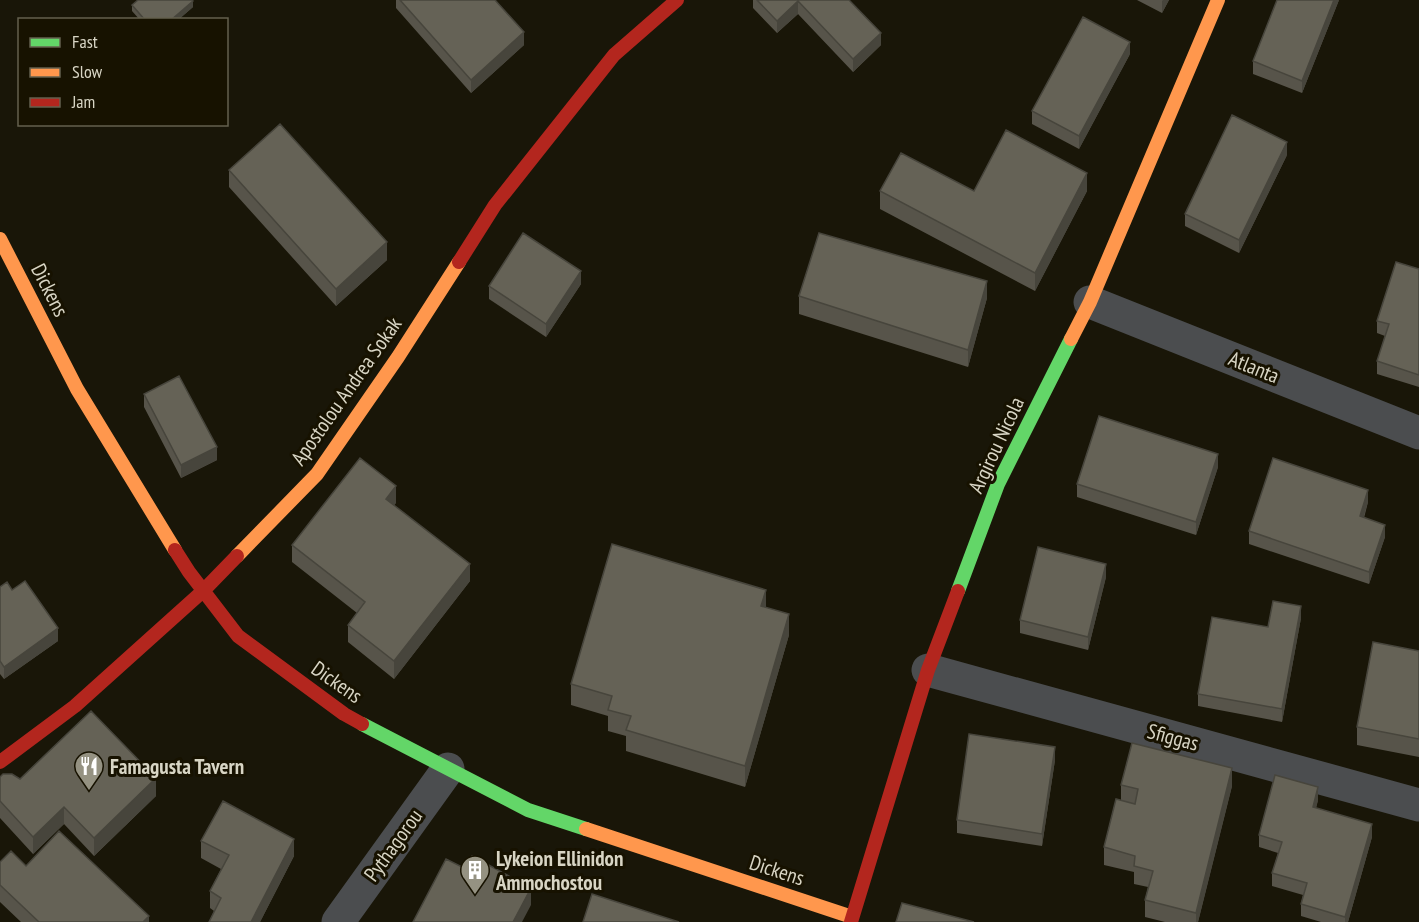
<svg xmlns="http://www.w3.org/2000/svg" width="1419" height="922" viewBox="0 0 1419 922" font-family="'PT Sans Narrow',sans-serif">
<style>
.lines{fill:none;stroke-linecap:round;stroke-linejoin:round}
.street{stroke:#4b4d4f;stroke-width:33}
.fast{stroke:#63d668;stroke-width:14}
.slow{stroke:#ff974d;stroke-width:14}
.jam{stroke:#b3261e;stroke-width:14}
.wall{fill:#57544a}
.shaded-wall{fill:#47453c}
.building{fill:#656256;stroke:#47453c;stroke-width:1.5}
.labels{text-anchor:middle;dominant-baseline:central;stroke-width:6;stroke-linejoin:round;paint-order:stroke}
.street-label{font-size:21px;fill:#d8d5c4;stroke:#171200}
.poi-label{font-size:21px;font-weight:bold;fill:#d8d5c4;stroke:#171200;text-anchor:start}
</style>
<rect width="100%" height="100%" fill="#191608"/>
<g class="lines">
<path class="street" d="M1090 302 1419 433
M928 670 1419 805
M338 922 448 769"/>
<path class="fast" d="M958 591 998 484 1071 339
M362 724 528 810 586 829"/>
<path class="slow" d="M0 239 77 389 175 550
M1071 339 1090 302 1218 0
M237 556 317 474 398 357 459 262
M586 829 852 917"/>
<path class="jam" d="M459 262 495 205 614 55 677 0
M175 550 189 572 238 636 344 714 362 724
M0 762 75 706 203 591 237 556
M851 922 928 670 958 591"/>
</g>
<path class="wall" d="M396 0H495L524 45 471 93 396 8Z
M753 0H849L881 45 853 72 798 14 777 33 753 8Z
M1137 0H1169L1162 13Z
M1339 0 1302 93 1253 74V61Z
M132 5 193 7 178 20H140L132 11Z
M1130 54 1079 149 1032 124V111Z
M1287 155 1239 253 1185 226V214Z
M229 170 387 260 336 306 229 187Z
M880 191H1087L1035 291 880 209Z
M1419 269V387L1377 374V361L1385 336 1377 333V321Z
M581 284 546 337 489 299V286Z
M799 296 987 298 968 367 799 314Z
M144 394 217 460 181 478 144 407Z
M1218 467 1196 535 1077 497V484Z
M1368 502 1364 518 1385 537 1369 584 1249 544V531Z
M396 503 394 505 470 581 394 679 348 642V625L357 613 292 562V545Z
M1106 577 1088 650 1020 633V620Z
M0 587 12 590 58 641 4 679 0 674Z
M766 608 789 635 745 787 626 751V736L608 731V716L571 705V684Z
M1301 618 1282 722 1198 706V694L1268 627Z
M1419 651V757L1357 745V727Z
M1055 760 1042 846 957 833V820Z
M0 777 20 779 156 796 94 856 64 824 33 854 0 818Z
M1121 785 1232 786 1198 922H1165L1145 917V900L1148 887 1134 884V872L1104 865V847L1121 800Z
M1318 800 1316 808 1372 837 1348 922H1321L1301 916V904L1303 895 1272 886V873L1278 853 1259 847V835Z
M201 841 294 856 260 922H209L214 911 210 908V891L221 869 201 858Z
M0 862 26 866 149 922H21L0 902Z"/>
<path class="shaded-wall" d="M1163 0H1169L1162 13V1Z
M1334 0H1339L1302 93V81Z
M193 1V7L178 20H171Z
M798 1V14L777 33V21Z
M524 32V45L471 93V80Z
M881 33V45L853 72V59Z
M1130 42V54L1079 149V136Z
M1287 142V155L1239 253V240Z
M1087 173V191L1035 291V273Z
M387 242V260L336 306V289Z
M581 271V284L546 337V324Z
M987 281V298L968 367V350Z
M217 447V460L181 478V465Z
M1218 454V467L1196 535V522Z
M396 486V503L386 516V499Z
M1368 490V502L1360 529V516Z
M1385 525V537L1369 584V572Z
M470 564V581L394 679V661Z
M1106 564V577L1088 650V637Z
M766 590V611L761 606Z
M1301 606V618L1282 722V709Z
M789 614V635L745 787V766Z
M58 628V641L4 679V667Z
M1055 747V760L1042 846V834Z
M1232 768V786L1198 922H1196V913Z
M156 778V796L94 856V838Z
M1318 787V800L1313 820V807Z
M64 807V824L33 854V837Z
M1372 824V837L1348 922H1345V917Z
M294 839V856L260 922H251Z
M531 888V905L522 922H513Z
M149 916V922H143Z"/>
<path class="building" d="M138 0H192L193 1 171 20H145L132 5Z
M400 0H495L524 32 471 80Z
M757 0H849L881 33 853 59 798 1 777 21Z
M1277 0H1334L1302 81 1253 61Z
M1083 17 1130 42 1079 136 1032 111Z
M1232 115 1287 142 1239 240 1185 214Z
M280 124 387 242 336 289 229 170Z
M1006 130 1087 173 1035 273 880 191 901 153 974 191Z
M523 233 581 271 546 324 489 286Z
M819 233 987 281 968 350 799 296Z
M1396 262 1419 269V375L1377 361 1389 324 1377 321Z
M179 376 217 447 181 465 144 394Z
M1099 416 1218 454 1196 522 1077 484Z
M360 458 396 486 386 499 470 564 394 661 348 625 365 602 292 545Z
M1273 458 1368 490 1360 516 1385 525 1369 572 1249 531Z
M612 544 766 590 761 606 789 614 745 766 626 730 631 716 608 710 612 696 571 684Z
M1038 547 1106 564 1088 637 1020 620Z
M25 581 58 628 4 667 0 661V587L7 582 12 590Z
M1273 601 1301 606 1282 709 1198 694 1212 617 1268 627Z
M1373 642 1419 651V739L1357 727Z
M91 711 156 778 94 838 64 807 33 837 0 801V777L3 774H12L20 779Z
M969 734 1055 747 1042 834 957 820Z
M1132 743 1232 768 1196 913 1145 900 1153 871 1134 866 1135 856 1104 847 1116 799 1135 804 1138 789 1121 785Z
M1275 775 1318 787 1313 807 1372 824 1345 917 1301 904 1307 883 1272 873 1282 842 1259 835Z
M223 801 294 839 251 922H209L221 898 210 891 229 855 201 841Z
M59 831 149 916 143 922H39L0 885V862L11 851 26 866Z
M472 856 531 888 513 922H413L446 859 466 869Z
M592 894 679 922H583Z
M902 903 974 922H896Z"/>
<defs>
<g id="restaurant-pin" transform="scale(1.5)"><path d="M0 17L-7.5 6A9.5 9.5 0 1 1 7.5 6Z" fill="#959282" stroke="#171200"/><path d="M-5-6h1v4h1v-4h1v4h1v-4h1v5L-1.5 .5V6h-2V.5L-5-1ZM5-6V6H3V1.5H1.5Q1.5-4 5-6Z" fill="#fff"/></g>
<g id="building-pin" transform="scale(1.5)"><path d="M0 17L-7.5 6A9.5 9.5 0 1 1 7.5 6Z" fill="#959282" stroke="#171200"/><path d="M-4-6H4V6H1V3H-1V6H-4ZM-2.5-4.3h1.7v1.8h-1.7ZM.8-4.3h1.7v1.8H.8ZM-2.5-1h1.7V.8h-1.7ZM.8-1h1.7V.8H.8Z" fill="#fff"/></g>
</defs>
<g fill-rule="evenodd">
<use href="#restaurant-pin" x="89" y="766"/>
<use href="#building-pin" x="475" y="870"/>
</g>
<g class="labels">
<g class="street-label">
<text transform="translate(50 290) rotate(63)">Dickens</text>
<text transform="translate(1254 367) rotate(22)">Atlanta</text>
<text transform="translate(346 391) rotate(-55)">Apostolou Andrea Sokak</text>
<text transform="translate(996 445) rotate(-65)">Argirou Nicola</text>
<text transform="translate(337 682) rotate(35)">Dickens</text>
<text transform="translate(1173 737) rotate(15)">Sfiggas</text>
<text transform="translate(393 845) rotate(-54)">Pythagorou</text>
<text transform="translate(777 870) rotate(18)">Dickens</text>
</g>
<g class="poi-label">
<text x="110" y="766">Famagusta Tavern</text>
<text x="496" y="858">Lykeion Ellinidon<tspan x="496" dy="24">Ammochostou</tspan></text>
</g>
</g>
<rect x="18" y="18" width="210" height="108" fill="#171200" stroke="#64604e" stroke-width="1.5"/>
<rect x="30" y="38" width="30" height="9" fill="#63d668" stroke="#64604e" stroke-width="1.5"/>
<text x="72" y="48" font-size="18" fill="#d8d5c4">Fast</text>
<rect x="30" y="68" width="30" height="9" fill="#ff974d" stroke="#64604e" stroke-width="1.5"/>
<text x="72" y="78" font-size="18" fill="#d8d5c4">Slow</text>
<rect x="30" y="98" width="30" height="9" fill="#b3261e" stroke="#64604e" stroke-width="1.5"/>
<text x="72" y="108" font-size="18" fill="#d8d5c4">Jam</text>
</svg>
